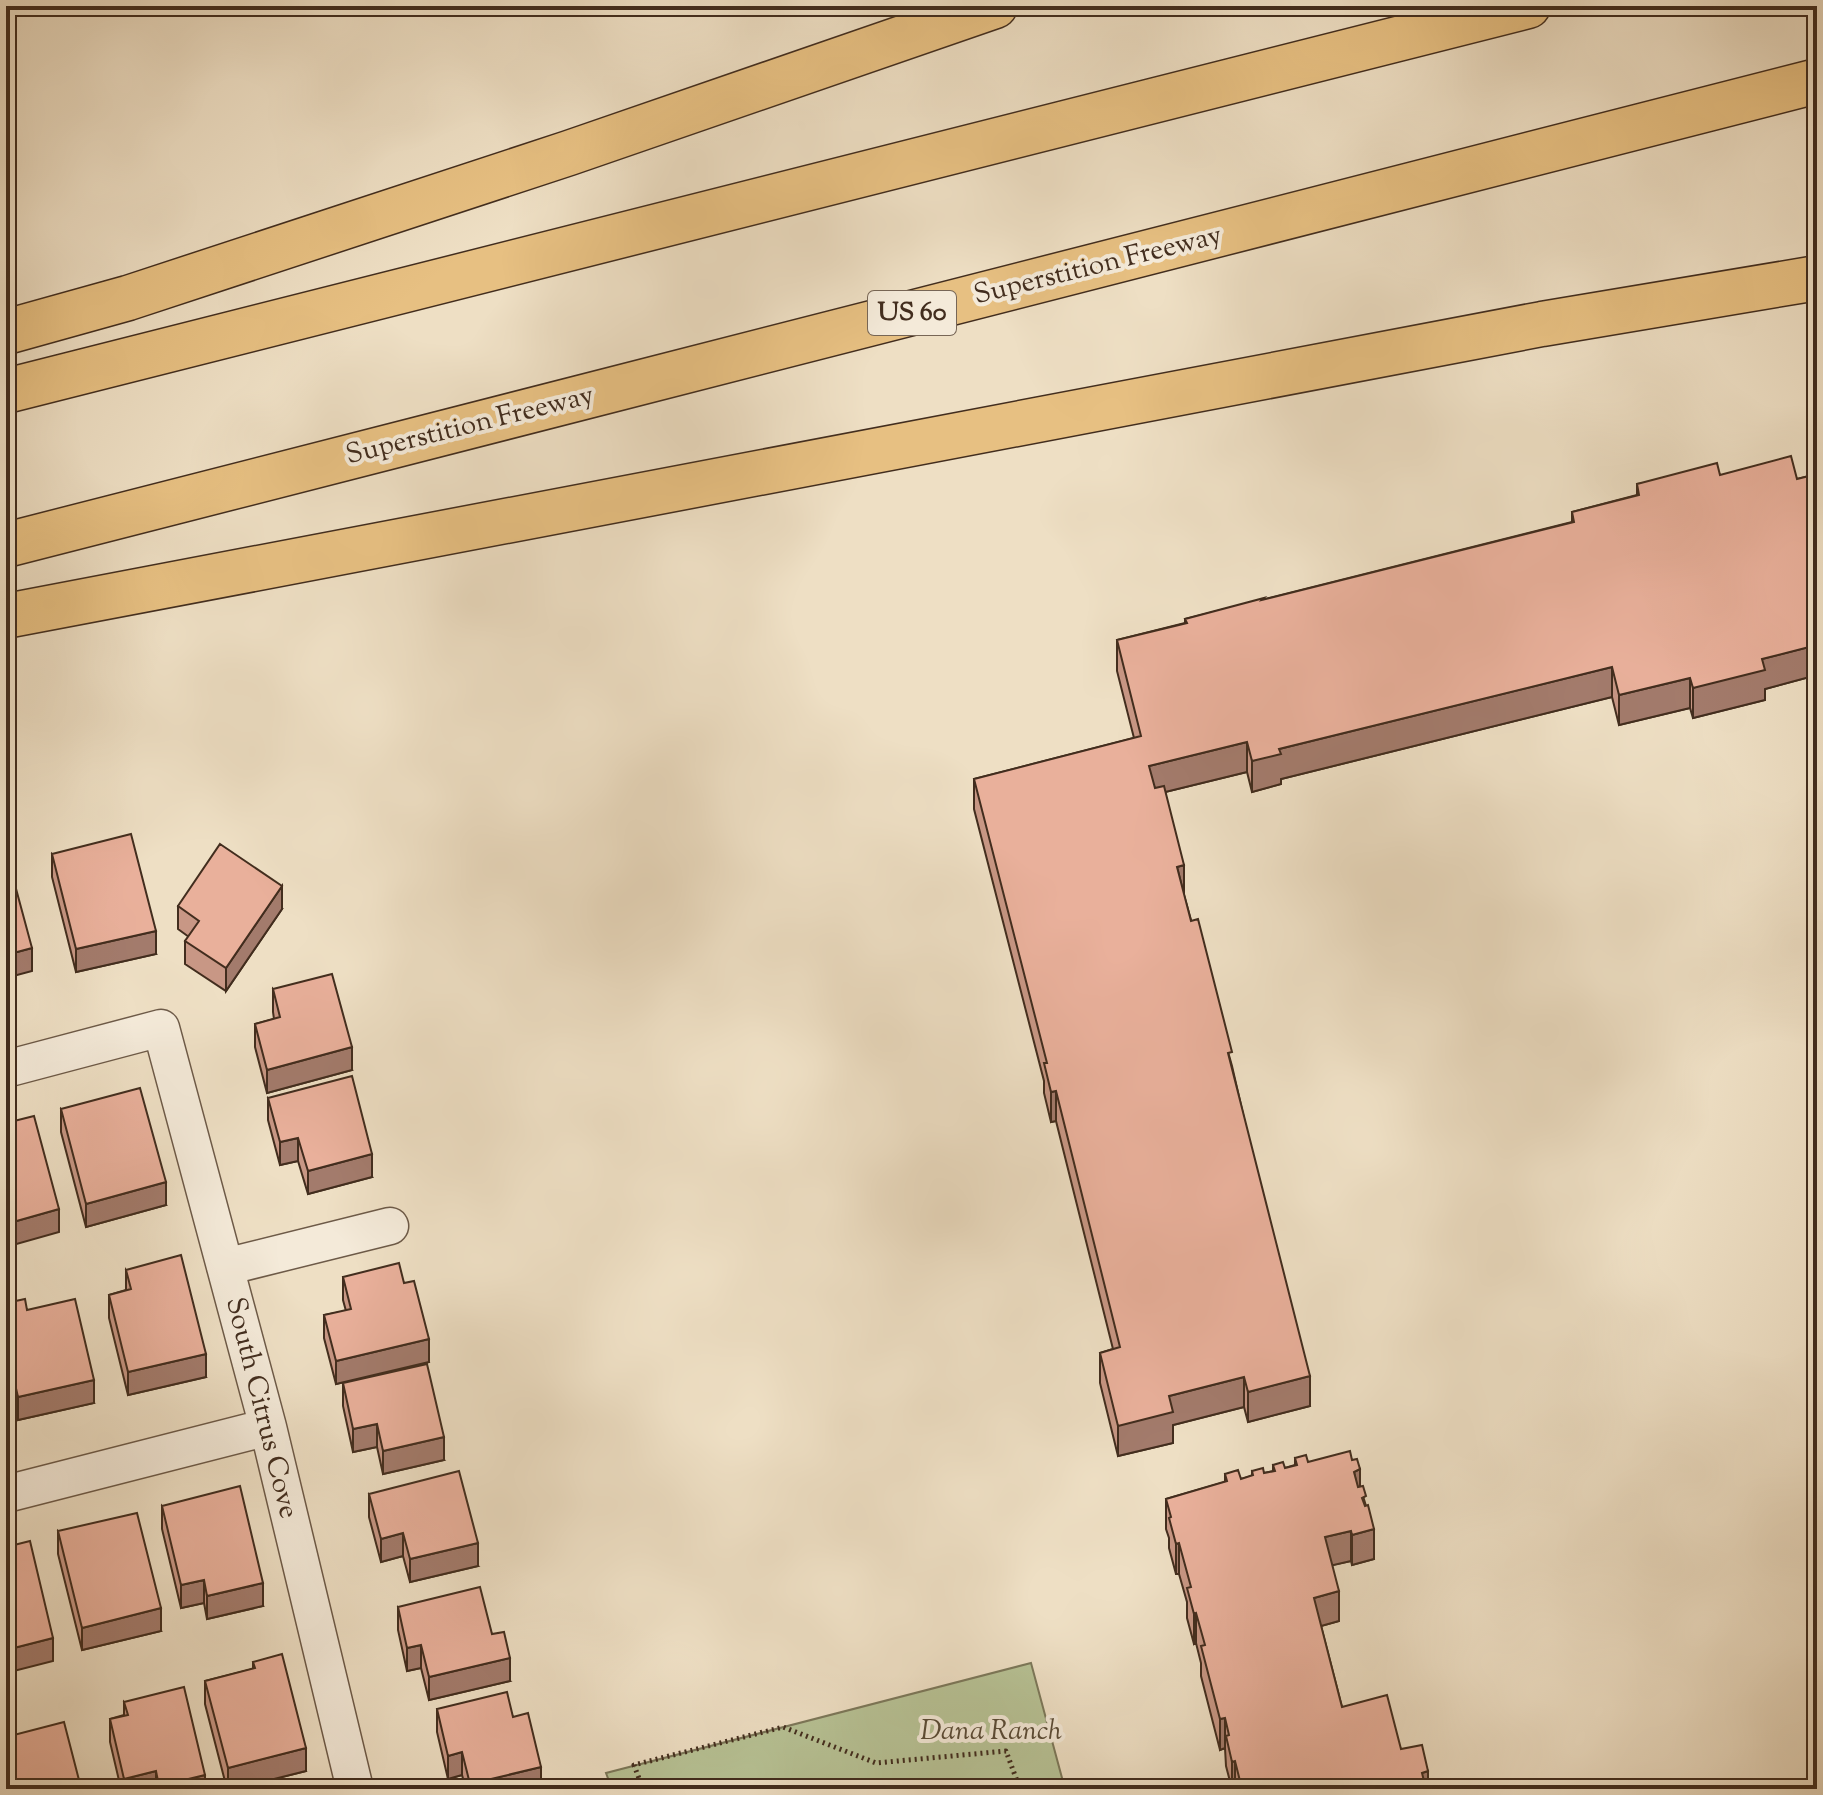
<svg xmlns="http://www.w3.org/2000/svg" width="1823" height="1795" viewBox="0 0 1823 1795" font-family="'Sorts Mill Goudy',serif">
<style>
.green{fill:#b7c295;stroke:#7c785a;stroke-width:2}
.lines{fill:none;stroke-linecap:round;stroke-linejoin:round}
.street-casing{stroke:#6d5a48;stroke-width:39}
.highway-casing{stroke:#422d1e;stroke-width:47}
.path{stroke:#422d1e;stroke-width:5;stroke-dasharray:2 4;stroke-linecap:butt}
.street{stroke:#f4ead9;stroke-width:36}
.highway{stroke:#e7c082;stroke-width:44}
.wall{fill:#c89785;stroke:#422d1e;stroke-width:2}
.shaded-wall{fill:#a37b6c;stroke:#422d1e;stroke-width:2}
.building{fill:#e9b09b;stroke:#422d1e;stroke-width:2}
.labels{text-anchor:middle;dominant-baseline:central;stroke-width:8;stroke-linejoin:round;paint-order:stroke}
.shield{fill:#f4ead9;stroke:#776656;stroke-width:2}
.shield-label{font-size:26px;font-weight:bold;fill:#422d1e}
.street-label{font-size:28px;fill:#422d1e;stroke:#f4ead9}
.park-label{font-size:28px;font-style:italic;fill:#594b36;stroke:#f4ead9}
</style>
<rect width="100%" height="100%" fill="#eedfc4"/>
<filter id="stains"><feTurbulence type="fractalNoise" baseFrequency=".0025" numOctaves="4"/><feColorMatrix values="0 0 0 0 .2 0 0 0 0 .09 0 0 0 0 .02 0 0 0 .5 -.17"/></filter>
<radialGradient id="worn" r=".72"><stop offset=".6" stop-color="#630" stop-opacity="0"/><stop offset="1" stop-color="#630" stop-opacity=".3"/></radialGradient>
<path class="green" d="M1031 1663 1065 1789H612L606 1773Z"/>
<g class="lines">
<g class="street-casing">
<path id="street" d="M6 1069 161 1028 268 1427 355 1789
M225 1267 390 1226
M6 1494 268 1427"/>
</g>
<g class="highway-casing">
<path id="highway" d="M6 332 128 298 569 153 995 6
M6 391 1528 6
M6 545 1817 81
M6 616 1542 324 1817 278"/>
</g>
<path class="path" d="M643 1789 634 1765 783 1727 876 1763 1006 1751 1020 1789"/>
<use href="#street" class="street"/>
<use href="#highway" class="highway"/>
</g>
<path class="wall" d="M1817 474V675L1765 689V700L1693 718 1690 708 1619 725 1612 697 1281 779V784L1252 792 1247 772 1165 792 1184 895 1232 1066 1310 1406 1248 1422 1244 1407 1173 1425V1443L1118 1456 1100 1383V1353L1113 1349 1056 1121 1051 1122 1044 1093V1081L974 809V779L1134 738 1117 671V640L1185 623V619L1572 522V512L1637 495V484L1720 475 1797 479Z
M52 854 156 954 76 972 52 877Z
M178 906 282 909 226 991 185 964V941L189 937 178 929Z
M273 989 352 1070 267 1093 255 1047V1024L274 1019 273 1012Z
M268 1098 372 1177 308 1194 298 1161 280 1165 268 1120Z
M61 1109 166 1205 86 1227 61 1132Z
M126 1270 206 1377 128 1395 109 1318V1295L126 1290Z
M343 1277 404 1283 429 1362 336 1384 324 1338V1315L346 1311 343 1300Z
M6 1303 94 1403 18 1420 6 1368Z
M343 1383 444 1460 383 1474 377 1447 353 1452 343 1406Z
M1295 1458 1308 1462 1360 1486 1366 1506 1374 1559 1352 1565 1351 1561 1332 1565 1339 1621 1321 1626 1342 1707 1401 1749 1428 1789H1232L1226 1766 1225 1748 1220 1750 1201 1676V1663L1196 1643 1194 1644 1187 1618V1602L1179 1574H1176L1169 1548V1538L1166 1529V1499L1225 1482V1474L1241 1479 1252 1476V1471L1264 1473 1273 1471V1465L1285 1468 1295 1465Z
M369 1494 478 1566 410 1582 403 1556 381 1562 369 1517Z
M162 1506 263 1606 207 1619 204 1603 181 1608 162 1529Z
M58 1531 161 1631 82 1650 58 1554Z
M398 1607 510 1681 429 1700 421 1668 407 1671 398 1630Z
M253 1662 306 1771 234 1789H227L205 1704V1681L253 1669Z
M124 1702 205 1789H121L110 1742V1719L124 1715Z
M437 1709 513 1717 541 1789H466L462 1775 448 1779 437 1732Z"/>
<path class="shaded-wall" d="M1817 645V675L1765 689V700L1693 718V688L1762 659Z
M1612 667V697L1281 779V784L1252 792V761L1279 749Z
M1690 678V708L1619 725V695Z
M1247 742V772L1149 796V766Z
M1184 865V895L1177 867Z
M282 886V909L226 991V968Z
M156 931V954L76 972V949Z
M32 948V971L6 978V955Z
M12 979V1002L6 1003V980Z
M352 1047V1070L267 1093V1070Z
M1056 1091V1121L1051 1122V1092Z
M298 1138V1161L280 1165V1142Z
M372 1154V1177L308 1194V1171Z
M166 1182V1205L86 1227V1204Z
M59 1209V1232L6 1247V1224Z
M429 1339V1362L336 1384V1361Z
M206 1354V1377L128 1395V1372Z
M1310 1376V1406L1248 1422V1392Z
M1244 1377V1407L1173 1425V1443L1118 1456V1426L1169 1396Z
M94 1380V1403L18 1420V1397Z
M377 1424V1447L353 1452V1429Z
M444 1437V1460L383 1474V1451Z
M1360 1469V1500L1354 1472Z
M1374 1529V1559L1352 1565V1535Z
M1351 1531V1561L1325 1567V1537Z
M403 1533V1556L381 1562V1539Z
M478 1543V1566L410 1582V1559Z
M1179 1543V1574H1176V1544Z
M204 1580V1603L181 1608V1585Z
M263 1583V1606L207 1619V1596Z
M1339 1591V1621L1314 1628V1598Z
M161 1608V1631L82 1650V1628Z
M1196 1613V1643L1194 1644V1614Z
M53 1638V1661L6 1673V1650Z
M421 1645V1668L407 1671V1648Z
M510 1658V1681L429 1700V1677Z
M1225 1718V1748L1220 1750V1719Z
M306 1748V1771L234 1789H228V1768Z
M462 1752V1775L448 1779V1756Z
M1235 1761V1789H1232V1762Z
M541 1767V1789H470V1784Z
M156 1771V1789H124V1779Z
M1428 1771V1789H1422V1773Z
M205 1775V1789H159V1786Z
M79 1780V1789H47V1788Z"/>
<path class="building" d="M1791 456 1797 479 1817 474V645L1762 659 1765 670 1693 688 1690 678 1619 695 1612 667 1279 749 1281 754 1252 761 1247 742 1149 766 1155 788 1164 786 1184 865 1177 867 1191 921 1198 919 1232 1052 1228 1053 1310 1376 1248 1392 1244 1377 1169 1396 1173 1412 1118 1426 1100 1353 1120 1347 1056 1091 1051 1092 1044 1063H1047L974 779 1141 736 1117 640 1187 623 1185 619 1264 598 1262 600 1574 522 1572 512 1639 495 1637 484 1717 463 1720 475Z
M131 834 156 931 76 949 52 854Z
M220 844 282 886 226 968 185 941 199 921 178 906Z
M15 885 32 948 6 955V887Z
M6 956 12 979 6 980Z
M332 974 352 1047 267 1070 255 1024 280 1017 273 989Z
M352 1076 372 1154 308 1171 298 1138 280 1142 268 1098Z
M140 1088 166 1182 86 1204 61 1109Z
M34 1116 59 1209 6 1224V1123Z
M181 1255 206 1354 128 1372 109 1295 131 1289 126 1270Z
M399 1263 404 1283 414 1281 429 1339 336 1361 324 1315 351 1309 343 1277Z
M25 1299 27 1310 75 1299 94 1380 18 1397 6 1345V1303Z
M427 1364 444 1437 383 1451 377 1424 353 1429 343 1383Z
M1350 1451 1352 1460 1357 1459 1360 1469 1354 1472 1358 1487 1363 1486 1366 1496 1362 1498 1365 1506 1368 1505 1374 1529 1352 1535 1351 1531 1325 1537 1339 1591 1314 1598 1342 1707 1387 1695 1401 1749 1422 1745 1428 1771 1422 1773 1426 1789H1242L1235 1761 1232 1762 1226 1736 1229 1735 1225 1718 1220 1719 1201 1646 1205 1645 1196 1613 1194 1614 1187 1588 1191 1587 1179 1543 1176 1544 1169 1518 1171 1517 1166 1499 1227 1481 1225 1474 1238 1470 1241 1479 1253 1475 1252 1471 1263 1468 1264 1473 1275 1471 1273 1465 1283 1462 1285 1468 1297 1465 1295 1458 1306 1455 1308 1462Z
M459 1471 478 1543 410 1559 403 1533 381 1539 369 1494Z
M240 1486 263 1583 207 1596 204 1580 181 1585 162 1506Z
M137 1513 161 1608 82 1628 58 1531Z
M30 1541 53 1638 6 1650V1547Z
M480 1587 492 1634 504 1632 510 1658 429 1677 421 1645 407 1648 398 1607Z
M282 1654 306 1748 228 1768 205 1681 255 1668 253 1662Z
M184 1687 205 1775 159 1786 156 1771 124 1779 110 1719 128 1715 124 1702Z
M507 1692 513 1717 528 1713 541 1767 470 1784 462 1752 448 1756 437 1709Z
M64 1722 79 1780 47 1789H6V1737Z"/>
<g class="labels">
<rect class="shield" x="868" y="291" width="88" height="44" rx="6"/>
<g class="shield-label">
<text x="912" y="313">US 60</text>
</g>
<g class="street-label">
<text transform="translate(1098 266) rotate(-14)">Superstition Freeway</text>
<text transform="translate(470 426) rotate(-14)">Superstition Freeway</text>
<text transform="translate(261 1408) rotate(76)">South Citrus Cove</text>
</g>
<g class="park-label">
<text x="991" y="1732">Dana Ranch</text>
</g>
</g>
<rect width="1823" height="1795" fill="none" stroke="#eedfc4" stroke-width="32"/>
<rect x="8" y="8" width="1807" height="1779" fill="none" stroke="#422d1e" stroke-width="4"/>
<rect x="16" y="16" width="1791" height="1763" fill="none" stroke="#422d1e" stroke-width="2"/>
<rect width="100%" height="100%" filter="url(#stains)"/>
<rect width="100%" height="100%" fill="url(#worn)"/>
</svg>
